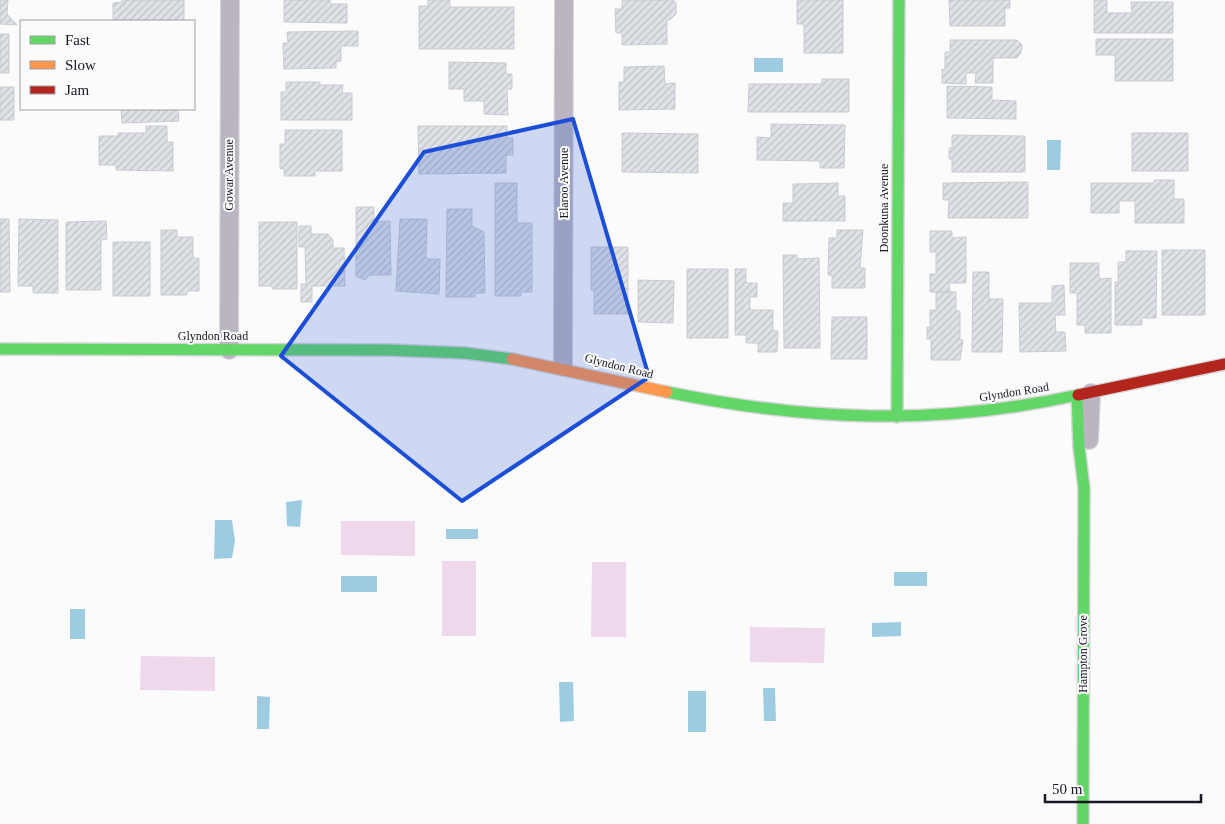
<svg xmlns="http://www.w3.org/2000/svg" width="1225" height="824" viewBox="0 0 1225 824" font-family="Georgia,serif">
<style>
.garden{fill:#efd8eb}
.water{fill:#9dcce2}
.building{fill:url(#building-hatch);stroke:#c7cbd0}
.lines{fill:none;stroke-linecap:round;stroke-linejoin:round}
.street-casing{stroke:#d7d7d8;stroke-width:20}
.fast-casing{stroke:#d7d7d8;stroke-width:14}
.slow-casing{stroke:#d7d7d8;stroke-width:14}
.jam-casing{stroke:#d7d7d8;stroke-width:14}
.street{stroke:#bbb5c1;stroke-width:18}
.fast{stroke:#63d668;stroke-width:11}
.slow{stroke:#ff974d;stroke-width:11}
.jam{stroke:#b3261e;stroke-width:11}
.marked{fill:#1d4ed8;fill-opacity:0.2;stroke:#1d4ed8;stroke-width:4;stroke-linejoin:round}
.labels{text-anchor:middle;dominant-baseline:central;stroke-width:4;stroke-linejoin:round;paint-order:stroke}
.street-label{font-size:12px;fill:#171823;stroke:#fbfbfb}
</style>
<defs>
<pattern id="building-hatch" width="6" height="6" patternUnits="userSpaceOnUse" patternTransform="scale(1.25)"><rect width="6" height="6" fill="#dfe2e7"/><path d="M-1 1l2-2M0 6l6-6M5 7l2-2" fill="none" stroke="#bfc1c6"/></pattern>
</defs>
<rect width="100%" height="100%" fill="#fbfbfb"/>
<path class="garden" d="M341 521H415V556L341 555Z
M442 561H476V636H442Z
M592 562H626V637H591Z
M750 627 825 628 824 663 750 662Z
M141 656 215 657V691L140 690Z"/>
<path class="water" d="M754 58H783V72H754Z
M1047 140H1061L1060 170H1047Z
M302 500 300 527 287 526 286 502Z
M215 520H232L235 541 232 558 214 559Z
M446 529H478V539H446Z
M894 572H927V586H894Z
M341 576H377V592H341Z
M70 609H85V639H70Z
M901 622V636L872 637V623Z
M559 682H573L574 721 560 722Z
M763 688H775L776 721H764Z
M688 691H706V732H688Z
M257 696 270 697 269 729H257Z"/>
<path class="building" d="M0 0H8L7 14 17 25 0 24Z
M122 0H184V21H113V3L122 2Z
M284 0H330V4H347V23L284 22Z
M428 0H450V7H514V49H419V6H428Z
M622 0H673L676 3V14L670 20H667V44L622 45V33H616L615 9H622Z
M797 0H843V53H804V24H797Z
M949 0H1010V8H1005V26H950Z
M1094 0H1107V13H1132L1131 2H1173V33H1094Z
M358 31V46H341V61L336 62V68L284 69 283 43H288L287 32Z
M0 34H9V73H0Z
M1096 39H1173V81H1115V55H1096Z
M950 40H1017L1022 45 1021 52 1017 58H993V83H975L976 73H966V84L942 83V69L945 70V52H950Z
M449 62 506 63V74H512V89H507L508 115 484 114V101H464V89H449Z
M664 66 665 84 675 83V109L619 110V82H624V67Z
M822 79H849V112H748L749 84H822Z
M286 82H320V85H343L342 93H352V120H281V92H286Z
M947 86 992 87V100L1016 101V119L947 118Z
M0 87H14V120H0Z
M121 109H178L179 121 122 123Z
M771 124 845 125 844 168H820V161L757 160V137L771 138Z
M146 126H167V142H173V171L116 170V165H99V136H118V133H146Z
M418 126H507V138H513V155H506V173L419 174Z
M285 130H342V171H315V176H284V168L280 169V144H285Z
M622 133 698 134V173L622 172Z
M1132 133H1188V171H1132Z
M952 135 1025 136V172H952V159H949V148H952Z
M1154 180H1174V199H1184V223H1135V201H1119V213H1091V183H1154Z
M1028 182V218H948L949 200H943V183Z
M495 183H517V223H532V292H521V296H495Z
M838 183V196H845V221H783V203H793V184Z
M356 207H374V222L390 221 391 275H370L365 280 356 276Z
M447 209H472V226L484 232 485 293H475V297H446Z
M0 219H9L10 292H0Z
M19 219 58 220V293H33V286H18Z
M400 219H427L426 259H440L439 294 396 291Z
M106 221 107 239 101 240V290H66V222Z
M259 222H297V289H272V286H259Z
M299 226H311V234H328L333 240V248H344L345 286H312V302H301V284H306L305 247H299Z
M161 230H177V237H193V258H199V291H187V295H161Z
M837 230H863L860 268H865V288H832V275H828L829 238H837Z
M930 231H952V238L966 237V283H949L950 292H930V274H936V252H930Z
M113 242H150V296H113Z
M591 247H628V314H594V290H591Z
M1162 250H1205V315H1162Z
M1126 251H1157L1156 318H1142V325H1115V282H1118V262H1126Z
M783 255H797V259L819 258 820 348H784Z
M1070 263H1099V279L1111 278V333H1085V325H1077V293H1070Z
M687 269H728V338H687Z
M735 269H746V283H757V297H750V310H773V331H778L777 352H758V343H746V335H735Z
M973 272H989V299H1003L1002 352H972Z
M638 280 674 281 673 323 638 322Z
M1064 285 1065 315H1055L1056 332H1065L1066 351 1020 352 1019 303H1052V286Z
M936 292H956V311H960V340H963L960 360H931V339H927V327L930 328V310H936Z
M832 317H867V359H831Z"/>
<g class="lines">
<g class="street-casing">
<path id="street" d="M229 350 230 0
M563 367 564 0
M1089 440 1091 393"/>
</g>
<g class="fast-casing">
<path id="fast" d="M0 349 388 350 465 353 512 359
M667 392C808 421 937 426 1078 395
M1077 396 1079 447 1084 488 1083 824
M897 417 899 0"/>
</g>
<g class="slow-casing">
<path id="slow" d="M512 359 667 392"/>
</g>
<g class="jam-casing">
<path id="jam" d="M1078 395 1225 364"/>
</g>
<use href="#street" class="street"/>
<use href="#fast" class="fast"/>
<use href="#slow" class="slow"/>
<use href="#jam" class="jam"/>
</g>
<path class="marked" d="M573 119 649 377 462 501 281 356 424 152Z"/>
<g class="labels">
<g class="street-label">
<text transform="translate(229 175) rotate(-90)">Gowar Avenue</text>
<text transform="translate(564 183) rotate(-90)">Elaroo Avenue</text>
<text transform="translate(884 208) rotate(-90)">Doonkuna Avenue</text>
<text x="213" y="336">Glyndon Road</text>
<text transform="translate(619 366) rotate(14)">Glyndon Road</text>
<text transform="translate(1014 392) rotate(-9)">Glyndon Road</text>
<text transform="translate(1083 654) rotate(-90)">Hampton Grove</text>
</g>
</g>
<rect x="20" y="20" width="175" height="90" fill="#fbfbfb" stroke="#a0a0a5"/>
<rect x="30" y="36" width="25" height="8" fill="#63d668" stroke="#a0a0a5"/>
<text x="65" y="45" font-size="15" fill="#171823">Fast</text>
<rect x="30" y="61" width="25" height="8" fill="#ff974d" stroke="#a0a0a5"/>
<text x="65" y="70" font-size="15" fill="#171823">Slow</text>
<rect x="30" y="86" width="25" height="8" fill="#b3261e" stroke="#a0a0a5"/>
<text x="65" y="95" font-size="15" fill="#171823">Jam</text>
<path d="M1045 794v8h156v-8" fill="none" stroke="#171823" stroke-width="2.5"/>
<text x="1052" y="794" font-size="15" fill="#171823" stroke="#fbfbfb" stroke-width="4" paint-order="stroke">50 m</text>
</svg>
